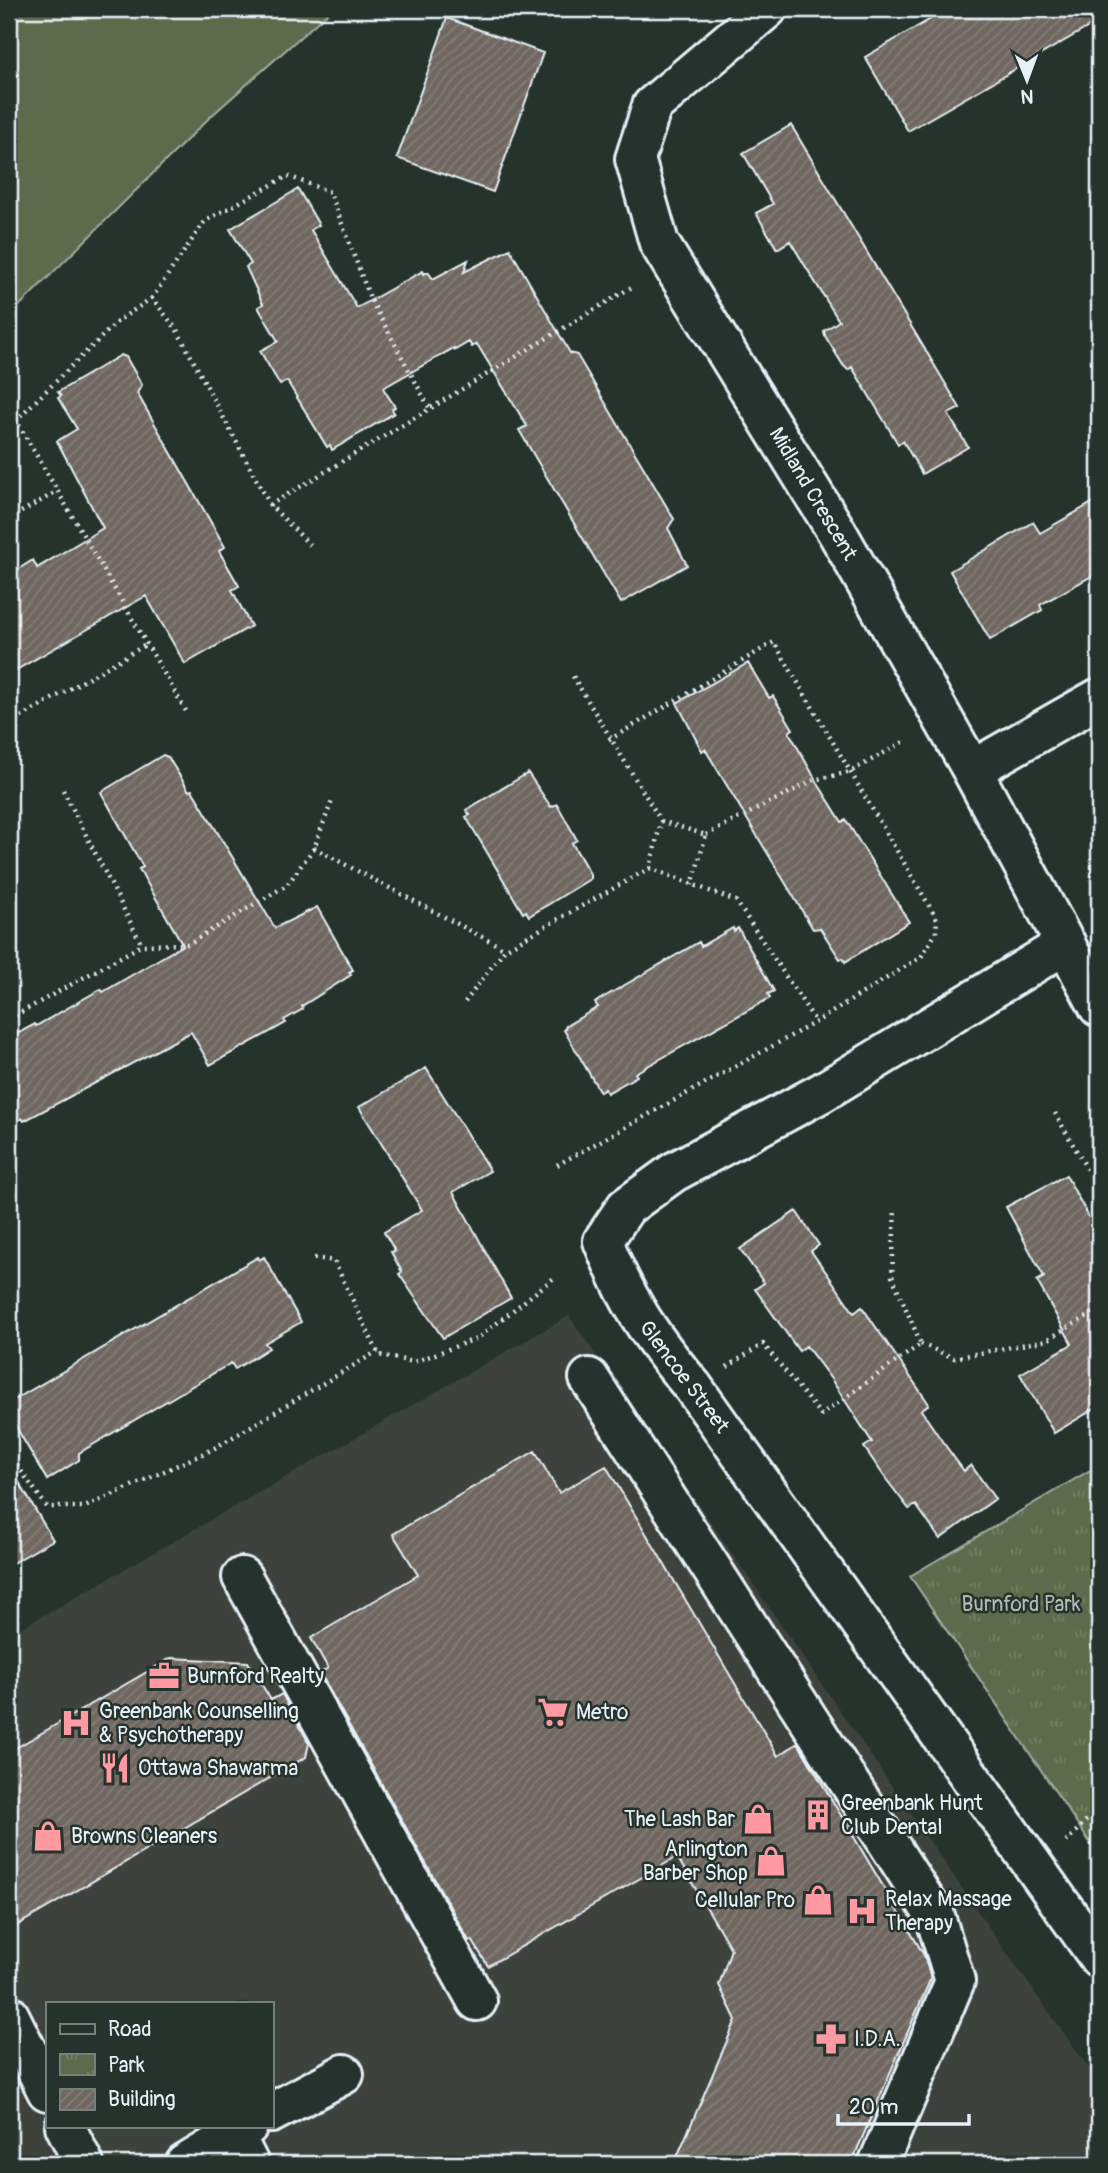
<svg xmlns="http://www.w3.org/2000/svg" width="1108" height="2173" viewBox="0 0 1108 2173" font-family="Pangolin,sans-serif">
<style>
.built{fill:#3c433c;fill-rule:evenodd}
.grass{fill:#5d6a4b;stroke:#a2aea2;stroke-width:2}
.park{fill:url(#park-tufts);stroke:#a2aea2;stroke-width:2}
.building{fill:url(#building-hatch);stroke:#e8f1f8;stroke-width:2}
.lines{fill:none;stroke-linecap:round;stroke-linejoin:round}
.minor-casing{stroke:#e8f1f8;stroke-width:44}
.path{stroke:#e8f1f8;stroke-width:4.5;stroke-dasharray:2 5;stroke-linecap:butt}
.minor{stroke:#26332d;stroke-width:38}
.labels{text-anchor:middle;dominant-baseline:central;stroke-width:5;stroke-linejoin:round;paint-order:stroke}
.street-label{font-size:21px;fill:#e8f1f8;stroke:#26332d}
.park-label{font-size:21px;fill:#b0bbb3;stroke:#26332d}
.poi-label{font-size:21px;fill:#e8f1f8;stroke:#26332d;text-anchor:start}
</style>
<defs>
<pattern id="park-tufts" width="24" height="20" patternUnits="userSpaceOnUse" patternTransform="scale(1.75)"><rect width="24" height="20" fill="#5d6a4b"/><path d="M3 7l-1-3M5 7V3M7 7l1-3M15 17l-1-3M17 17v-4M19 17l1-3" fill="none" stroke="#748066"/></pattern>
<pattern id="building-hatch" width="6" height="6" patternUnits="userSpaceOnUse" patternTransform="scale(1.75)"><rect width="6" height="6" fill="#706760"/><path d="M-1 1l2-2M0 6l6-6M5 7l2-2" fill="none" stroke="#847d78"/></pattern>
</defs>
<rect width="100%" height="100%" fill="#26332d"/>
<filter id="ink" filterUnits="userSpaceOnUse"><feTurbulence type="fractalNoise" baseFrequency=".0143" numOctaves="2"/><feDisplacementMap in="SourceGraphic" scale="14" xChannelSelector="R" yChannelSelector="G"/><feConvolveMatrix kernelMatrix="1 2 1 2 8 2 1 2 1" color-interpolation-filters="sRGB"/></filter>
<g filter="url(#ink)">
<path class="built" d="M569 1316 1003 1948 1099 2082V2164H9V1635ZM47 2003H271V2126H47Z"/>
<path class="grass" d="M9 9H332L210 117 9 316Z"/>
<path class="park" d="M1099 1465V1856L910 1576Z"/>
<path class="building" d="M948 9H1099V21L908 131 865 57Z
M447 18 543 53 493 192 397 158Z
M791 125 960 408 948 414 968 447 922 474 903 441 898 444 852 367 848 370 843 365 825 336 824 331 839 321 790 241 777 249 756 213 773 204 743 153Z
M298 189 319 225 311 230 357 308 423 271 424 274 428 272 433 279 468 260 464 272 510 249 570 353 577 355 674 519 668 528 687 565 621 603 519 430 527 426 477 344 472 347 469 342 455 350 454 348 383 388 395 407 392 409 394 413 332 450 330 445 327 447 287 381 280 385 260 351 278 341 258 307 263 304 246 267 251 264 230 229Z
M121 355 126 357 142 385 137 393 225 547 219 551 239 586 232 590 251 626 185 664 146 596 9 674V575L33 560 37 568 103 528 57 441 77 429 58 398 61 396 58 392Z
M1099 499V572L1040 605 1042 610 990 640 950 571 1033 522 1040 533Z
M748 663 769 698 773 696 793 729 789 732 817 782 842 822 846 820 909 922 845 962 843 958 840 959 820 928 813 929 705 749 702 751 677 703Z
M163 755 168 757 189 791 192 790 275 928 317 907 353 970 349 972 351 975 302 1006 303 1009 284 1020 286 1023 210 1065 191 1032 24 1121 22 1118 9 1126V1038L35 1024 36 1026 101 989 103 992 183 945 139 869 143 867 101 792Z
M528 773 551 807 557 804 577 840 572 843 590 874V879L529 916 526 911 523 913 466 817 470 815 466 810Z
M733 928 734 931 738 928 774 991 768 994 770 998 635 1073 637 1076 607 1093 605 1089 600 1092 564 1030 566 1026 598 1007 595 1003 599 1000 699 942 701 946Z
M426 1068 490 1171 453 1192 511 1298 443 1338 399 1274 402 1272 391 1252 395 1251 384 1232 422 1210 359 1107Z
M1066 1175 1099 1236V1406L1054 1433 1020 1374 1072 1344 1037 1281 1044 1277 1006 1207Z
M796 1211 819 1245 811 1251 833 1282 854 1313 862 1307 929 1404 921 1410 942 1441 964 1471 971 1465 995 1499 940 1539 916 1505 909 1509 886 1479 864 1447 872 1442 831 1379 806 1346 799 1351 755 1289 764 1283 740 1249Z
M258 1257 259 1260 264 1257 301 1322 265 1343 269 1348 235 1369 231 1363 79 1453V1460L47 1480 9 1415V1403Z
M535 1451 559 1493 606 1466 778 1756 798 1743 924 1955 931 1978 851 2164H674L736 2020 719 1985 731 1949 677 1857 488 1966 472 1940 469 1941 320 1673 328 1668 311 1638 418 1575 393 1534Z
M9 1465 53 1540 9 1565Z
M171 1658 248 1662 271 1700 282 1694 309 1743 306 1757 9 1930V1752Z"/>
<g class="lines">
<g class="minor-casing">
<path id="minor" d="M767 9 652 106 635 159 659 243 837 532 972 770 1099 1007
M972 770 1099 698
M1066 944 821 1093 674 1172 626 1207 603 1241C628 1304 650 1336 693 1387L1099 1958
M589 1378 935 1916 955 1981 878 2164
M242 1577 477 2001
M9 2015 47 2091
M271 2113 344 2074
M65 2126 84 2164
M234 2134 249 2164
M185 2164 248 2126"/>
</g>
<path class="path" d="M152 298 119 320 16 420 186 711
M270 505 177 330 152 298 205 221 288 176 330 192 370 298 430 409
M9 519 56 492
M310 545 270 505 635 285
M9 724 147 644
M63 790 142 945
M661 821 706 835 692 885
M706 835 814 780 850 772 907 740
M314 848 505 949
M650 868 736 901 816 1022
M465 1002 505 949 650 868 661 821 571 673
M9 1019 142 945 188 944 287 885 314 848 332 801
M1055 1113 1099 1190
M557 1165 816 1022 921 957 936 933 937 919 774 642 609 740
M314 1258 334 1261 379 1355 414 1362 478 1338 555 1277
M921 1344 954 1358 1047 1340 1099 1309
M727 1367 763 1344 821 1415 921 1344 892 1276 895 1209
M9 1454 47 1507H85L211 1450 378 1351
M1066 1842 1099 1807"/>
<use href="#minor" class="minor"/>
</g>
</g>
<defs>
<g id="office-bare" transform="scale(2.415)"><path d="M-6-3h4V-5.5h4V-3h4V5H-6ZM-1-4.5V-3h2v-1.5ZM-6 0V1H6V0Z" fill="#ff9aa2" stroke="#26332d" stroke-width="2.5" paint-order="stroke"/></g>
<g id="supermarket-bare" transform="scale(2.415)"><path d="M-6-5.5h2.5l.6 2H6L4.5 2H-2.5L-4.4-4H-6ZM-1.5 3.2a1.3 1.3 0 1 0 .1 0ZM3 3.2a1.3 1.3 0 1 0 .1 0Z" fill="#ff9aa2" stroke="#26332d" stroke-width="2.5" paint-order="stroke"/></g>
<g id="hospital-bare" transform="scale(2.415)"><path d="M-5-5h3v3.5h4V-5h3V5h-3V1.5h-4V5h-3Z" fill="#ff9aa2" stroke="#26332d" stroke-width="2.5" paint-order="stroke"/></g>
<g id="restaurant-bare" transform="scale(2.415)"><path d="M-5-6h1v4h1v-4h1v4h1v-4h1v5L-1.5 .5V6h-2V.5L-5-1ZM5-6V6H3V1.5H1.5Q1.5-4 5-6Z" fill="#ff9aa2" stroke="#26332d" stroke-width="2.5" paint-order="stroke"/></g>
<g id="building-bare" transform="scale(2.415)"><path d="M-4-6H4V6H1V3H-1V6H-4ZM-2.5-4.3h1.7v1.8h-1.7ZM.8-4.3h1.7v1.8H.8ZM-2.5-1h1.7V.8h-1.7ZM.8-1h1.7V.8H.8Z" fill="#ff9aa2" stroke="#26332d" stroke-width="2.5" paint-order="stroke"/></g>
<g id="shop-bare" transform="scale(2.415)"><path d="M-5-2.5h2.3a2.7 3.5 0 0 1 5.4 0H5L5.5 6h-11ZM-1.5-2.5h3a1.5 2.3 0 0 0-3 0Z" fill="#ff9aa2" stroke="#26332d" stroke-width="2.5" paint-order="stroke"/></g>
<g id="pharmacy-bare" transform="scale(2.415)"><path d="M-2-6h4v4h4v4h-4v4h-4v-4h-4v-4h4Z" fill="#ff9aa2" stroke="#26332d" stroke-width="2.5" paint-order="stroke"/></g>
</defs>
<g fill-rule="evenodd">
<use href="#office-bare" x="164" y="1676"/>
<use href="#supermarket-bare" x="553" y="1712"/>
<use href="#hospital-bare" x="76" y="1723"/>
<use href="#restaurant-bare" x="115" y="1768"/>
<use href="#building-bare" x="818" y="1815"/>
<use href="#shop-bare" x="758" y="1819"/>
<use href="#shop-bare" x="48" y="1836"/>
<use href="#shop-bare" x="771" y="1861"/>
<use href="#shop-bare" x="818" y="1900"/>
<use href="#hospital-bare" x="862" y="1911"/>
<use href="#pharmacy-bare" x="831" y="2039"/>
</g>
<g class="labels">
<g class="street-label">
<text transform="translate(813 494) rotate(59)">Midland Crescent</text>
<text transform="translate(684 1377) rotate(53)">Glencoe Street</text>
</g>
<g class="park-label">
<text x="1021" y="1604">Burnford Park</text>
</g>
<g class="poi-label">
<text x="187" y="1676">Burnford Realty</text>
<text x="99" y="1711">Greenbank Counselling<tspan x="99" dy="24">&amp; Psychotherapy</tspan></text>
<text x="576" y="1712">Metro</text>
<text x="138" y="1768">Ottawa Shawarma</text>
<text x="841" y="1803">Greenbank Hunt<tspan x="841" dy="24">Club Dental</tspan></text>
<text x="735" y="1819" text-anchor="end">The Lash Bar</text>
<text x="71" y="1836">Browns Cleaners</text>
<text x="748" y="1849" text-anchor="end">Arlington<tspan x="748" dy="24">Barber Shop</tspan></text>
<text x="885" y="1899">Relax Massage<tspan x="885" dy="24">Therapy</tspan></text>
<text x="795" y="1900" text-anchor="end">Cellular Pro</text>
<text x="854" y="2039">I.D.A.</text>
</g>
</g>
<rect width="1108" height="2173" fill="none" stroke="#26332d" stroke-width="35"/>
<rect x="18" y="18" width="1073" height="2138" fill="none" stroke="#e8f1f8" stroke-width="2.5" filter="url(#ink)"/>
<rect x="46" y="2002" width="228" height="126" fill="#26332d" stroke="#747f7e" stroke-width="2"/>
<rect x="60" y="2024" width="35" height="10" fill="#26332d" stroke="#747f7e" stroke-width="2"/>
<text x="108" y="2036" font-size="21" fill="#e8f1f8">Road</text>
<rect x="60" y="2054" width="35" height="21" fill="url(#park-tufts)" stroke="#747f7e" stroke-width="2"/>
<text x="108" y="2072" font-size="21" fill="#e8f1f8">Park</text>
<rect x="60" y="2089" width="35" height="21" fill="url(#building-hatch)" stroke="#747f7e" stroke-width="2"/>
<text x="108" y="2106" font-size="21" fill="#e8f1f8">Building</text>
<g transform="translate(1027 80) rotate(179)" stroke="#26332d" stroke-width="5" paint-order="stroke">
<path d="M0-5L12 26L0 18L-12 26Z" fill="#e8f1f8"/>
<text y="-10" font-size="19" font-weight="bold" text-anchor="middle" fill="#e8f1f8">N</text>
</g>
<path d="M838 2114v10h131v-10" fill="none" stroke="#e8f1f8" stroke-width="3.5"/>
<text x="849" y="2114" font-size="21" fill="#e8f1f8" stroke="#26332d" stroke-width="5" paint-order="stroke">20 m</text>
</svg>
